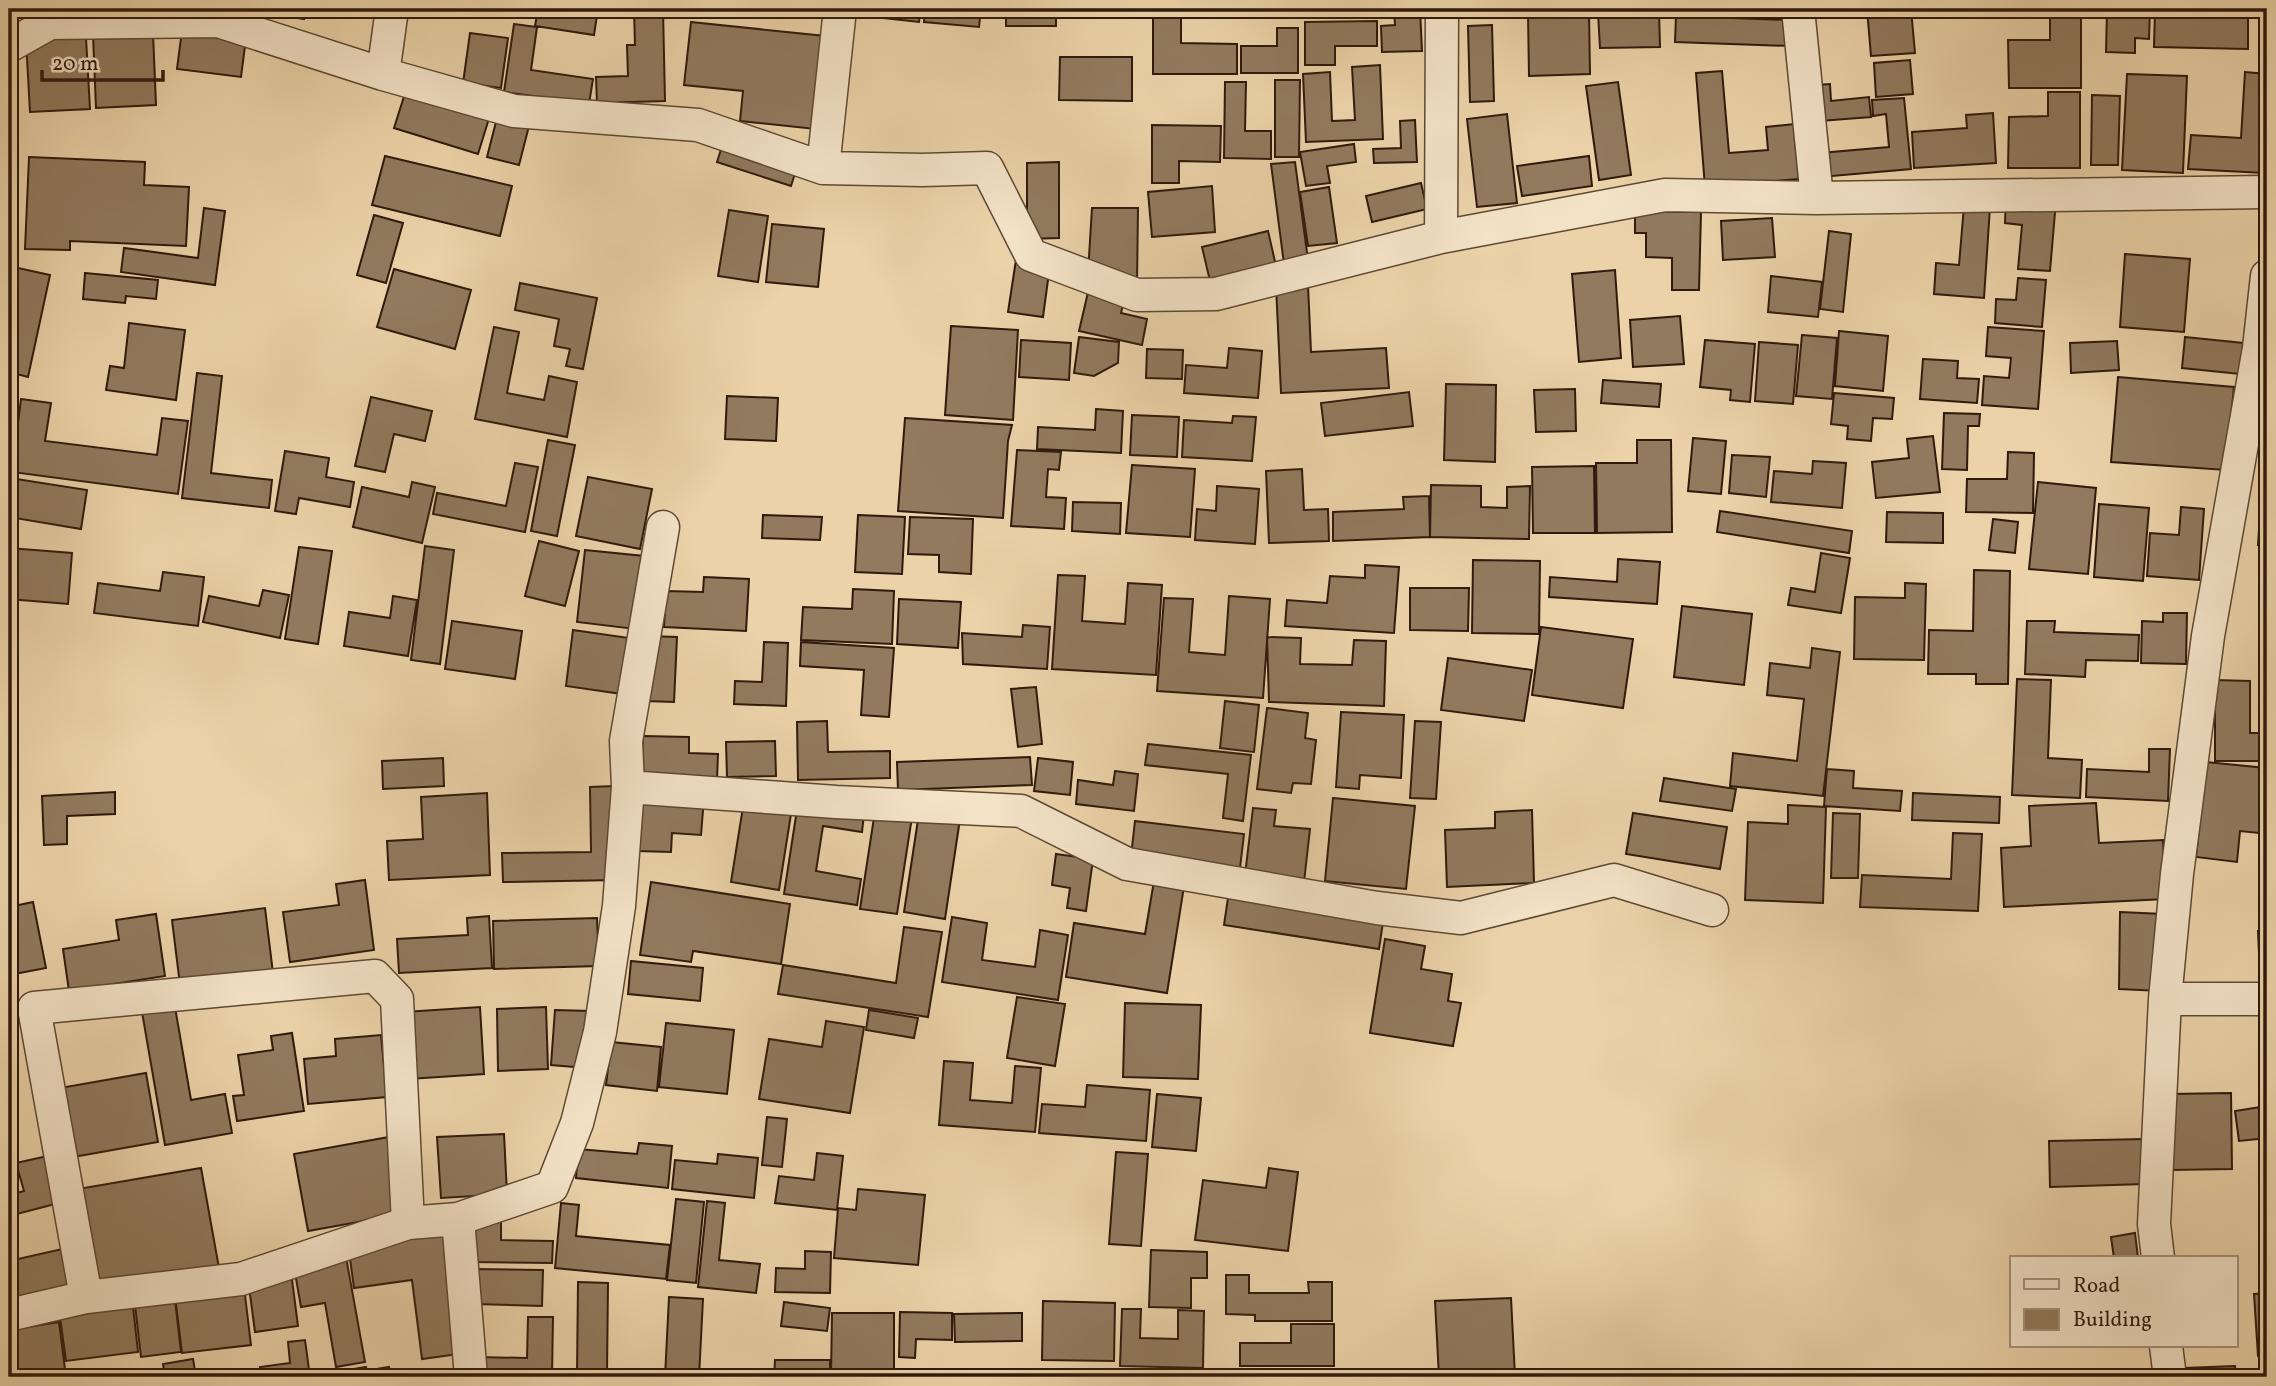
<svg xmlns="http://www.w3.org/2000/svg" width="2276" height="1386" viewBox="0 0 2276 1386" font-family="Vollkorn,serif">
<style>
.building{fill:#917a5e;stroke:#2f1a0d;stroke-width:2}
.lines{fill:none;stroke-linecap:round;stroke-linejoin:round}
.street-casing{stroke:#5e4834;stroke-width:35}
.street{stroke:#f2e2c6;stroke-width:32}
</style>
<rect width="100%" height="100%" fill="#ebd2a8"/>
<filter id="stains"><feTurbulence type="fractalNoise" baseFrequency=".00286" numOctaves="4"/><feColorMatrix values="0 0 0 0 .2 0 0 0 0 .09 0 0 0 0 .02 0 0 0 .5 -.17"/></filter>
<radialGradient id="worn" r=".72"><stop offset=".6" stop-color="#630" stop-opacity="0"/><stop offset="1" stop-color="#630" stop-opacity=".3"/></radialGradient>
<path class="building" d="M243 9H306L304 19Z
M538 9H598L594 35 535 26Z
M634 9H663L665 101 597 103 596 77 628 76 627 45H635Z
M857 9H921L919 22 856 15Z
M925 9H981L979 27 924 22Z
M1006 9H1056V26H1006Z
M1276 9H1309V11L1276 10Z
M1394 9H1420L1422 51 1382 52 1381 26 1395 25Z
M1867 9H1911L1915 53 1871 56Z
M1966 9H1992V13L1966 16Z
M2011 9H2085L2011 11Z
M2107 9H2150L2149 39 2135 38V53L2106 52Z
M2155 9H2248V49L2154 47Z
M1153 11H1181V43L1237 44V74H1153Z
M1659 11 1660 47 1600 48 1598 13Z
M1589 13 1590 74 1529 76 1528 15Z
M2050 15H2081V88H2009L2008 40H2050Z
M1676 16 1790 20 1789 46 1675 42Z
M1377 21V46H1335V65H1305V22Z
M691 22 825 36 815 129 740 121 743 91 684 85Z
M514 24 537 27 531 70 593 79 589 104 504 92Z
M1492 25 1494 101 1470 102 1468 26Z
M1277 28H1298V73H1241V46H1277Z
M182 30 246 38 241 77 177 69Z
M153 33 156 105 96 108 93 35Z
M470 33 508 38 501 88 463 83Z
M86 38 90 109 30 112 26 40Z
M1060 57H1132V101L1059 100Z
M1910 60 1913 94 1876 97 1874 63Z
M1380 65 1383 139 1306 142 1303 74 1330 72 1332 121 1355 120 1352 67Z
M1722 71 1729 153 1768 150 1766 127 1794 124 1799 179 1705 187 1696 73Z
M2245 72 2267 74 2264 173 2188 169 2191 135 2241 138Z
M2127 74 2187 76 2183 173 2122 170Z
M1275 80H1300L1299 157H1275Z
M1225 82H1246L1245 131H1271V159L1224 158Z
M1618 82 1631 175 1599 180 1586 86Z
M1830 84 1831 101 1869 97 1871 117 1820 121 1817 85Z
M407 87 491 112 478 154 394 128Z
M2048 92H2080V168H2008L2009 117 2048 116Z
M2092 95 2120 96 2118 165H2091Z
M1904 98 1911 169 1821 177 1820 153 1889 147 1886 114 1873 116 1872 100Z
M1993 113 1996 163 1914 168 1912 132 1967 128 1966 115Z
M1507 114 1517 203 1477 207 1467 119Z
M497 118 529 126 519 165 487 157Z
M1415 120 1417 162 1374 163 1373 149 1401 148 1400 121Z
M1152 125 1221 126 1220 162 1179 161V183H1152Z
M724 140 798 164 791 186 717 162Z
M1354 144 1356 162 1327 166 1330 183 1306 186 1300 152Z
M385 156 512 186 500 236 372 205Z
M1589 156 1592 186 1522 196 1517 166Z
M29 157 145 162 144 185 189 187 186 246 70 241V250L25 249Z
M1059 162V238L1027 239V163Z
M1295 162 1308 260 1284 264 1271 164Z
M1421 183 1427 209 1372 222 1366 196Z
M1212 186 1215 232 1152 237 1148 192Z
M1329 187 1337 243 1308 246 1300 192Z
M2006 198 2056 201 2050 271 2018 269 2022 225 2005 223Z
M1964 206 1990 207 1984 298 1934 294 1936 263 1959 265Z
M204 208 225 211 215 285 121 272 124 248 198 258Z
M1092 208H1138L1137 286 1088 273Z
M729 210 768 216 758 282 718 276Z
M1635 211 1701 212 1699 290H1672V258L1646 257V233H1635Z
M374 215 403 223 386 283 357 275Z
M1772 218 1775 257 1723 260 1721 221Z
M772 224 824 229 818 287 766 282Z
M1268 231 1276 266 1210 281 1202 247Z
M1829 231 1851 234 1843 312 1820 309Z
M2125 254 2190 259 2184 332 2120 327Z
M1016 260 1050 265 1043 317 1008 312Z
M9 266 50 275 28 377 9 372Z
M394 269 471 290 455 349 377 327Z
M1615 270 1621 358 1579 362 1572 274Z
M85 273 158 280 156 299 126 296 125 303 83 299Z
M1771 276 1822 282 1818 317 1768 312Z
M2018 278 2046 280 2042 327 1995 323 1996 299 2016 300Z
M520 283 597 298 583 369 566 366 570 349 554 346 559 319 515 310Z
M1308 285 1311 352 1386 348 1389 388 1281 393 1276 286Z
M1089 288 1125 296 1121 313 1147 319 1142 345 1079 331Z
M1680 316 1684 364 1633 367 1630 320Z
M129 323 185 330 176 400 106 390 110 366 124 368Z
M951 326 1018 330 1013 420 945 415Z
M494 327 519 332 507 393 544 400 549 376 577 382 567 437 475 419Z
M1988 327 2044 331 2038 409 1982 405 1984 376 2009 378 2011 358 1986 356Z
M1839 331 1888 336 1883 391 1835 386Z
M1802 335 1837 338 1832 399 1796 396Z
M1079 337 1119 342 1118 363 1094 376 1074 373Z
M2185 337 2243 343 2240 374 2182 368Z
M1021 340 1071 343 1069 380 1019 377Z
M1705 340 1755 344 1750 402 1730 400 1731 390 1700 387Z
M2117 341 2119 370 2071 373 2070 343Z
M1759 342 1798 345 1793 404 1755 401Z
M1229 348 1262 351 1258 398 1184 393 1186 365 1227 368Z
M1147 349 1183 350 1182 379 1146 378Z
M1923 359 1958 361 1957 378 1979 379 1977 403 1920 399Z
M197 373 222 376 211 473 272 480 269 508 182 498Z
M2118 377 2234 387 2226 470 2111 462Z
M1603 380 1661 384 1659 407 1601 403Z
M1446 384 1496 385 1495 462 1444 460Z
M1575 389 1576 431 1536 432 1534 390Z
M1409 392 1413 426 1325 436 1321 403Z
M1834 393 1894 398 1892 419 1873 418 1871 441 1847 439 1848 426 1831 424Z
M727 396 778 398 776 441 725 439Z
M371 397 432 411 425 441 394 434 385 472 355 466Z
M21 399 51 403 45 441 157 455 162 418 188 421 178 494 12 472Z
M1096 409 1123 411 1121 453 1037 449 1038 427 1095 430Z
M1944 413 1980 414 1979 426H1968L1967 470 1942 469Z
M1132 415 1179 417 1177 457 1130 455Z
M1233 416 1256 417 1252 461 1182 457 1184 420 1232 423Z
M905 418 1012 425 1008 441 1003 518 898 511Z
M1933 436 1940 492 1876 498 1872 462 1909 458 1907 439Z
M1693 438 1726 441 1721 494 1688 491Z
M548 440 575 445 557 536 531 531Z
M1637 440H1671L1672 532 1597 533 1596 463H1637Z
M1017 450 1061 452 1059 470 1048 469 1046 497 1066 498 1064 529 1011 526Z
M285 451 329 458 326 477 354 482 350 507 299 498 296 514 275 511Z
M2008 452 2034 453 2033 513 1966 512 1967 479H2007Z
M1732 455 1770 457 1766 497 1729 493Z
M1813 461 1846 463 1842 508 1771 502 1774 471 1812 474Z
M515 463 538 467 525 532 433 514 437 493 506 506Z
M1132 465 1195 469 1190 537 1126 533Z
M1594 466 1595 533H1533L1532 467Z
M1302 469 1304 510 1328 509 1329 541 1269 543 1266 471Z
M588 477 652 489 640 549 576 536Z
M10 478 87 490 81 529 9 517Z
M412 482 435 487 422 543 353 527 362 487 409 497Z
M2038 482 2096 488 2088 574 2029 569Z
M2262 483H2267V546L2258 545Z
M1431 485 1481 486V507L1507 508V487L1530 486 1529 539 1430 537Z
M1217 486 1259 489 1255 544 1195 540 1197 509 1216 511Z
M1429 496 1430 537 1333 541V512L1404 509 1403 497Z
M1073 502 1121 503 1120 534 1072 531Z
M2099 504 2149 508 2143 581 2094 577Z
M2181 507 2204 509 2199 580 2147 576 2150 533 2179 535Z
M1720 511 1852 531 1849 553 1717 532Z
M1887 512 1943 513V543L1886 542Z
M763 515 822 517 820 540 762 538Z
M858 515 905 517 902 574 855 572Z
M910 517 973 519 971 574 939 572V555L908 554Z
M1993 519 2018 522 2015 553 1989 550Z
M539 541 579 551 565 606 525 596Z
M425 546 454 550 440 664 411 660Z
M299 547 332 551 318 644 285 639Z
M9 548 72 553 68 604 9 599Z
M585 550 644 556 635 629 577 622Z
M1821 553 1850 558 1841 613 1788 605 1791 588 1815 592Z
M1618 559 1660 562 1657 604 1549 597 1550 577 1617 582Z
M1473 560 1540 561 1539 634 1472 633Z
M1365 565 1399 567 1394 633 1285 626 1287 600 1327 603 1330 576 1365 578Z
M1974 570 2010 571 2008 684H1976V674H1928L1929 630 1973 631Z
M163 572 204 577 198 626 94 613 98 583 160 591Z
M1058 575 1085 576 1082 621 1125 624 1128 583 1162 585 1156 675 1052 669Z
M704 577 749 579 746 631 664 627 666 591 703 592Z
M1905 583 1926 584 1924 660 1854 659 1855 597 1905 598Z
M1410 588H1469L1468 631 1410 630Z
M853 589 894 591 892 644 801 640 803 607 852 609Z
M263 590 289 595 280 638 203 622 209 596 259 606Z
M393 596 417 600 408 656 344 646 349 612 390 618Z
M1229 596 1270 599 1263 698 1157 691 1164 598 1193 599 1189 652 1225 655Z
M899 599 961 602 958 648 897 644Z
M1682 606 1752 614 1744 685 1674 677Z
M2163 613H2187L2186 664 2141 663 2142 621 2163 622Z
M452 621 522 631 515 679 445 669Z
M2027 621H2055L2054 632 2139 635 2138 661 2086 660 2085 677 2025 674Z
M1023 625 1050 627 1047 669 963 664 962 633 1022 637Z
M1541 627 1633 639 1623 708 1532 695Z
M573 630 629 638 622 694 566 686Z
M649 636 677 637 674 702 646 701Z
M1267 637 1301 638 1300 664 1352 665 1354 640 1386 641 1384 706 1269 702Z
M764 642 788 643 786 706 734 704 735 681 762 682Z
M801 642 894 648 889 717 861 715 864 670 800 666Z
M1812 648 1840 652 1823 796 1730 786 1733 753 1797 761 1804 699 1767 695 1770 663 1810 668Z
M1448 658 1532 670 1524 721 1441 710Z
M2017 679 2051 680 2048 758 2082 760 2080 798 2012 795Z
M2215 680 2250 681V733H2267V761H2215Z
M1036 687 1042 744 1018 747 1011 689Z
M1225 701 1259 705 1254 752 1220 748Z
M1267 708 1308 713 1305 738 1316 740 1311 784 1293 783 1291 793 1257 789Z
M1341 712 1404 715 1401 778 1360 775 1359 789 1336 787Z
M827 721 828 752 890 751V778L798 780 797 722Z
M1415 721 1441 722 1436 799 1410 798Z
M643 736 689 737V753L718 754 717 779 641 776Z
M775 741 776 776 727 777 726 742Z
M1148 744 1251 755 1243 821 1223 818 1228 774 1145 765Z
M2149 749H2170L2168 801 2086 797 2087 769 2149 772Z
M1030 757 1032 785 898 790 897 762Z
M443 758 444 786 383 789 382 761Z
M1038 758 1073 762 1070 795 1034 791Z
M2206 762 2266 768 2259 833 2240 831 2237 862 2196 857Z
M1827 769 1854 771 1853 788 1902 791 1900 811 1824 806Z
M1115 771 1138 774 1134 811 1076 804 1078 780 1113 785Z
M1664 778 1736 789 1732 811 1660 801Z
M615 786 617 880 503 882 502 853 591 852 590 787Z
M115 792V814L67 816V844L44 845 42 796Z
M487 793 490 875 389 880 387 841 423 839 421 797Z
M1913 793 2000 797 1999 823 1912 820Z
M640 795 704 798 701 835 672 833 671 852 637 851Z
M1333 798 1415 806 1406 889 1325 881Z
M798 803 864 814 862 832 823 826 816 871 861 879 857 905 784 894Z
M2096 803 2099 843 2163 840 2166 899 2004 907 2001 848 2031 846 2029 806Z
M1788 805 1826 807 1823 903 1745 900 1748 822 1788 824Z
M743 807 791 814 779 890 731 882Z
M1253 808 1276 810 1274 826 1310 829 1304 882 1245 875Z
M1532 810 1534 883 1447 887 1445 830 1495 828V812Z
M875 811 912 817 897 914 860 909Z
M919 813 960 819 945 919 904 912Z
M1633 813 1727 827 1720 869 1626 854Z
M1833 813 1860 814 1858 878H1831Z
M1135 821 1244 834 1240 868 1131 856Z
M1953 833 1982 834 1978 911 1860 907 1862 875 1951 879Z
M1056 854 1093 859 1086 911 1067 908 1070 888 1052 885Z
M1155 875 1185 880 1167 993 1066 977 1074 923 1145 934Z
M365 880 374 950 290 962 283 912 339 905 336 884Z
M651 882 790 904 781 964 693 951 691 962 640 955Z
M1228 898 1383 922 1379 949 1224 925Z
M33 902 46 968 9 975V907Z
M265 908 273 973 180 985 172 920Z
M2120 912 2163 914 2161 991 2119 989Z
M156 914 165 976 69 991 63 949 119 940 116 920Z
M489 916 492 968 399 973 397 939 468 935 467 918Z
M952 917 987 923 982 960 1035 967 1040 930 1068 935 1058 1000 942 982Z
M597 918 599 966 494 969 493 921Z
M904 927 942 932 928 1017 778 994 783 965 896 983Z
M2267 930V976H2260L2258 931Z
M1385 939 1425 946 1421 969 1452 974 1448 1001 1461 1003 1453 1046 1370 1033Z
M631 961 703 968 700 1001 628 994Z
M1017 997 1065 1004 1055 1066 1007 1058Z
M1125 1003 1201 1005 1198 1079 1123 1077Z
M175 1007 191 1100 225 1094 232 1133 165 1145 142 1012Z
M480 1007 484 1074 409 1079 405 1012Z
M546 1007 548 1069 498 1071 497 1009Z
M555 1010 590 1011 586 1068 551 1065Z
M869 1010 918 1018 914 1038 866 1030Z
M826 1021 864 1027 850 1113 759 1099 769 1039 822 1047Z
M666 1023 734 1030 727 1094 659 1087Z
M292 1033 304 1111 237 1121 233 1096 244 1095 238 1055 273 1050 271 1036Z
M381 1035 387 1097 308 1104 304 1059 336 1056 335 1039Z
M611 1042 661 1047 657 1091 606 1085Z
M944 1061 973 1063 970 1100 1012 1103 1015 1066 1041 1068 1035 1132 939 1125Z
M146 1073 158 1142 73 1157 60 1088Z
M1087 1085 1150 1090 1146 1141 1039 1133 1042 1104 1085 1107Z
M2231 1093 2232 1169 2170 1170 2169 1094Z
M1157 1094 1201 1098 1196 1151 1152 1147Z
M2267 1106V1138L2239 1141 2235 1111Z
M767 1117 787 1119 782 1167 762 1165Z
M504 1134 507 1194 441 1198 437 1137Z
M389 1137 403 1214 308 1231 294 1154Z
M2144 1139 2145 1184 2050 1187 2049 1141Z
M639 1143 672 1146 668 1188 576 1178 578 1149 637 1154Z
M1116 1152 1148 1154 1141 1246 1109 1244Z
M817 1153 843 1156 837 1210 775 1203 779 1176 814 1180Z
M718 1154 758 1158 754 1198 672 1189 675 1160 717 1164Z
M52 1155 63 1202 9 1216V1195L24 1191 16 1163Z
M201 1168 219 1268 96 1289 78 1189Z
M1269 1168 1298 1172 1288 1251 1195 1240 1203 1180 1266 1188Z
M858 1189 925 1195 918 1265 834 1258 838 1208 856 1210Z
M676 1199 704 1202 696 1283 667 1280Z
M707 1201 725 1203 719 1260 760 1264 756 1293 698 1287Z
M561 1203 579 1205 576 1236 670 1245 666 1279 555 1268Z
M471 1215H501V1240L553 1241 552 1263 471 1262Z
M449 1230 466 1353 422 1359 412 1280 354 1288 348 1244Z
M2135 1233 2138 1258H2114L2111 1237Z
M67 1248 77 1294 15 1307 9 1278V1261Z
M1151 1250 1207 1252V1278H1191V1308L1149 1307Z
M805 1251 831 1252 830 1293 775 1292 776 1268 805 1269Z
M346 1257 365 1362 336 1367 325 1303 301 1307 294 1267Z
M475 1269 543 1270 542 1306 475 1304Z
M291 1272 298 1326 255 1332 248 1279Z
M1226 1275H1249V1293H1309L1308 1282H1332V1321H1255V1315L1226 1314Z
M578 1282 608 1283 607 1374H577Z
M244 1287 251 1345 182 1353 175 1296Z
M2267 1293V1355L2258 1356 2254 1294Z
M669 1297 703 1299 699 1377H665Z
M1511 1298 1515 1376 1439 1377 1435 1301Z
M175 1300 181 1352 141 1357 135 1305Z
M1043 1301 1115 1303 1114 1361 1042 1360Z
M784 1302 830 1308 827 1331 781 1326Z
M133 1307 138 1352 66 1361 60 1317Z
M1122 1309H1141L1140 1338 1178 1339V1310L1204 1311 1203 1368 1120 1366Z
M900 1312 952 1313V1340L916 1339 915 1358 899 1357Z
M832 1313H894V1377H831Z
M1022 1313V1341L955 1342 954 1314Z
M528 1317H553L552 1377H476L477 1357 527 1358Z
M59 1322 66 1377H9V1330Z
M1291 1324H1334V1366H1240V1343H1291Z
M305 1340 310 1377H262L260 1367 290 1363 288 1342Z
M193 1359 196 1377H165L163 1364Z
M775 1360H830V1377H774Z
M2235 1366 2236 1377H2184V1368Z
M366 1367 368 1377H313V1376Z
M389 1367 391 1377H377L376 1369Z
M1288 1369H1330V1377H1288Z
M628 1374V1377H608L607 1375Z"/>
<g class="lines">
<g class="street-casing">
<path id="street" d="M1798 9 1817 198
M9 46 50 23 218 21 383 74 514 111 698 125 823 168 923 170 987 168 1031 255 1137 295 1216 294 1441 237 1665 195 1817 198 2267 192
M383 74 392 9
M823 168 840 9
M1441 237 1442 9
M628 787 836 802 1021 811 1127 864 1377 908 1461 918 1614 880 1712 910
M2165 999H2267
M458 1219 471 1377
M2158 1258 2154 1224 2165 999 2177 874 2208 636 2259 348 2267 276
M86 1297 34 1008 375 976 397 999 408 1223
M9 1315 86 1297 241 1279 408 1223 458 1219 552 1187 577 1123 600 1032 619 906 628 787 626 741 663 527
M2166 1346 2170 1377"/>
</g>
<use href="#street" class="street"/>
</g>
<rect width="2276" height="1386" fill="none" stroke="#ebd2a8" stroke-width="35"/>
<rect x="10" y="10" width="2255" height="1365" fill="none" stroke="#2f1a0d" stroke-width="3.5"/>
<rect x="18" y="18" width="2241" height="1351" fill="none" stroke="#2f1a0d" stroke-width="2"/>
<rect x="2010" y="1256" width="228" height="91" fill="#f2e2c6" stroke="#a4927c" stroke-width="2"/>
<rect x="2024" y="1279" width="35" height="10" fill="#f2e2c6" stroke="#a4927c" stroke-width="2"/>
<text x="2073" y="1292" font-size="21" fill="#2f1a0d">Road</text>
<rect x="2024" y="1309" width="35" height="21" fill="#917a5e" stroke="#a4927c" stroke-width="2"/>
<text x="2073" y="1326" font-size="21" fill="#2f1a0d">Building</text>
<path d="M42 70v10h121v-10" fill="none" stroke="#2f1a0d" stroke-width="3.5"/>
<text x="52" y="70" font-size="21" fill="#2f1a0d" stroke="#f2e2c6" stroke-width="5" paint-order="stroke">20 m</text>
<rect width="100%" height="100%" filter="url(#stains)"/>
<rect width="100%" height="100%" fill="url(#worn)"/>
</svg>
